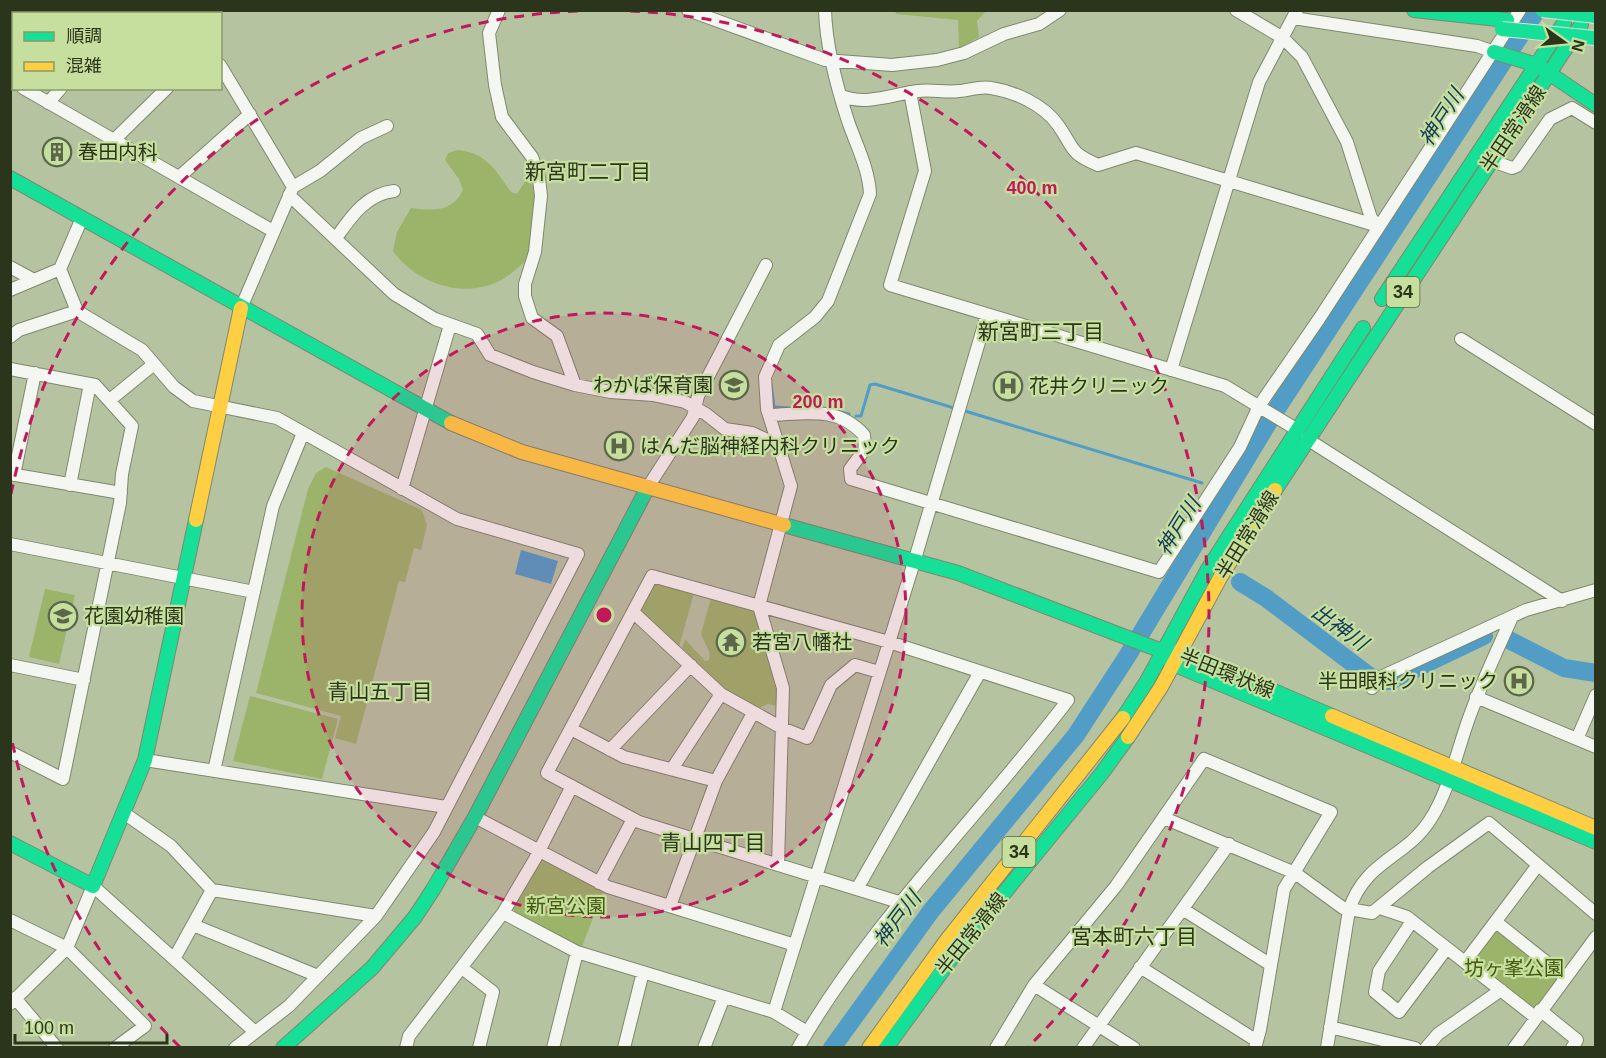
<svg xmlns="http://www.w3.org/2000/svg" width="1606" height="1058" viewBox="0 0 1606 1058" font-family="Helvetica,'Noto Sans JP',sans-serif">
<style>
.green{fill:#9bb46a}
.water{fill:#529dc5}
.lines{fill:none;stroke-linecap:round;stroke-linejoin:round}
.stream{stroke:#529dc5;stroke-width:3}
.river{stroke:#529dc5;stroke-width:18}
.street-casing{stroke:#7e886d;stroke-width:14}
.fast-casing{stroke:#7e886d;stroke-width:16}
.slow-casing{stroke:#7e886d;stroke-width:16}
.street{stroke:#f4f6f1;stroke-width:12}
.fast{stroke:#16e098;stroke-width:14}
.slow{stroke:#ffcf43;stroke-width:14}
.fast-bridge-casing{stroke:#dee4d5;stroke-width:16;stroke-linecap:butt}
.fast-bridge{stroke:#16e098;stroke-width:14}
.ring{fill:none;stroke:#c2185b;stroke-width:3;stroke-dasharray:10 8}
.labels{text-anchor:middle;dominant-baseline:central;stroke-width:4.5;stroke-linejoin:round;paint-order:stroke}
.shield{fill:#c6df9e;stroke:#5a6842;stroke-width:1.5}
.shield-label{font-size:18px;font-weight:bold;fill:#2b351b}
.street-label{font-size:20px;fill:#2b351b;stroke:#c6df9e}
.poi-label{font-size:20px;fill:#2b351b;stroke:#c6df9e;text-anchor:start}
.park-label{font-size:20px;fill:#445a0d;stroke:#c6df9e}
.water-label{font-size:21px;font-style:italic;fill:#143b59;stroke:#c6df9e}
.neighbourhood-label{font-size:21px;fill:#2b351b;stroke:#c6df9e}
.centre{fill:#c2185b;stroke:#c6df9e;stroke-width:3}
.ring-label{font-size:18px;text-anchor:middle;font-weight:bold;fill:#c2185b;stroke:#c6df9e;stroke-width:4.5;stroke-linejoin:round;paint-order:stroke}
</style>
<rect width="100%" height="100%" fill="#b6c3a1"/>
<path class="green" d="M895 11H986L977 21 979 37 959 48 958 20 896 14Z
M458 150C487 153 496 171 511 192L517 194 528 177C537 191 537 205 534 221 533 231 534 244 530 253 527 261 520 266 514 271 478 303 420 289 393 251L397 232 411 208C432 211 453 212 463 190L459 179 445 160 448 153Z
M326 467 422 510 427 525 421 550 414 548 405 582 399 581 356 744 335 738 341 716 256 693 308 489 316 473Z
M656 581 694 593 679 647 641 613 640 608Z
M45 589 75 595 59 664 29 657Z
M711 598 752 608 756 613 777 689V706L768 704 757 709 727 691 682 648 685 639 705 661 709 660 710 654 701 634Z
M250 696 338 719 322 779 233 761Z
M544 861 603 892 582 947 514 913 513 907 539 863Z
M1496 930 1556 975V980L1536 1007 1532 1008 1474 963Z"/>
<path class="water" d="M521 550 558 561 551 584 515 574Z"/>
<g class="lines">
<path class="stream" d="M771 384 774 407 789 408
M818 407 849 414
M965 411 1202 483
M856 416H861L870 385 875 384 954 408"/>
<path class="river" d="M1240 582 1266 598 1372 678 1390 681 1484 636
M1509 640 1564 668 1596 673
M832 1048 931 911 1076 735 1128 655 1276 410 1537 10"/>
<g class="street-casing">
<path id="street" d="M189 10 190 14
M499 10 489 33 495 85 502 117 532 157 539 178 541 196 535 252 525 284V296L532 318 557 336 575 385
M688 10 825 60 892 65 937 60 964 53 1004 34 1039 24 1060 10
M1236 10 1283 38 1302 57 1347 142 1371 218 1378 226
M17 14V10
M66 14 69 10
M131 14 134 10
M1293 18 1477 46 1494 52
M10 55 14 36
M220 65 293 187 241 308
M10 82 14 84
M23 88 273 231
M910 92 925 171 890 285 1225 386 1296 429
M842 96C866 106 894 94 918 91 932 89 946 93 959 91 970 90 980 86 991 88 1015 92 1043 104 1058 125 1075 149 1068 152 1098 165L1136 153 1378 226
M48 103 61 88
M114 140 167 88
M1492 161 1512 168 1517 166 1550 119 1572 108 1596 123
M179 177 250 114
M293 187 320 171 361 138 387 126
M289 195 394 294 435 319 477 334 490 355 533 372 575 385 611 392 653 395 685 402 706 414 725 429 752 433 778 445
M82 218 60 269 77 311 142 350 174 387 193 401 277 418 457 519 578 554 434 832 376 916 289 1006 235 1048
M336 238C351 217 366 194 394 191
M10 267 34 280
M10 290 60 269
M10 337 19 330 77 311
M1461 339 1596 424
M10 369 95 385 132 426 122 474 120 503 63 779 10 752
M1171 370 1259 82 1297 10
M111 399 154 364
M769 415C805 414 837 405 864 435L865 449 850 469 851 479 1159 572 1240 447 1259 406 1319 319 1520 10
M1307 439 1562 601
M10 474 121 493
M14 475 35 373
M70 485 90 384
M648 487 693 417 698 396 766 265
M402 489 450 325
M10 544 254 592
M633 612 721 694 782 728 807 738 831 685 855 665 879 672
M10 665 84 680
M1372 688 1383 676 1526 610 1596 590
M1476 697 1596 747
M571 729 624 757 716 781
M1577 739 1596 695
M610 750 691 665
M145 760 446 807
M672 769 721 694
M214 771 273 506 303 433
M124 813 171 846 212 890 376 916
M475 817 608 887 795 945
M1164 818 1295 873 1343 908 1372 913 1428 867 1489 823 1596 914
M778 865 783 688 759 606 791 486 767 409 765 377 779 345 815 317 828 301 870 194C869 170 857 146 849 124 838 91 826 45 825 10
M599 883 633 819
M857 889 980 672
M670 906 716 781 753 713
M1380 908 1407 917 1535 1017
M1184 910 1271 965
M503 913 577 952 774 1012 807 1032
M10 920 67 948 145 1026 115 1048
M1412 921 1379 971 1375 992 1399 1012 1447 948
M1496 922 1565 977
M193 925 318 976
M174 959 212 890
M1465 962 1538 865
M1140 967 1257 1041
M462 968 493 992 479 1048
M1034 985 1134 1048
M15 998 57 1048
M10 1004 67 948 93 886 254 1031
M1540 1010 1577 1040 1572 1048
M774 1012 915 559 987 315
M1330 1027 1415 1048
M406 1048 409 1036 503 913 535 859 572 786
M553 1048 577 952
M624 1048 643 972
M704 1048 724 997
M798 1048C869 924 981 814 1068 700L889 642 652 576 547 773 639 822 902 903
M996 1048 1034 985 1116 886 1204 759 1331 812 1284 889 1260 1030 1255 1048
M1083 1048 1229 844
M1327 1048 1349 910C1366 859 1405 859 1430 820 1449 791 1457 751 1469 718 1481 684 1497 651 1512 617
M1426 1048 1438 1034 1501 990
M1514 1048 1596 937"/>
</g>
<g class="fast-casing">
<path id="fast" d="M1414 10 1507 20
M1494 52 1537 65
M1537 65 1596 105
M10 178 451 423
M1382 299 1564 23
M1275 490 1581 25
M784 525 958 573 1162 651H1180L1332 716
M1165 654 1173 664 1596 842
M1123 718 1147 681 1208 569 1363 328
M10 843 93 886 145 760 196 520
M283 1048 372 968 415 917 434 888 475 817 648 487
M886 1048 956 952 1102 773 1128 737"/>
</g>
<g class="slow-casing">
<path id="slow" d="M451 423 522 452 784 525
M196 520 241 308
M1332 716 1596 828
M1128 737 1161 687 1221 576 1275 490
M869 1048 946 941 1123 718"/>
</g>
<use href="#street" class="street"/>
<use href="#fast" class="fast"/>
<use href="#slow" class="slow"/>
<g class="fast-bridge-casing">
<path id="fast-bridge" d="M1542 10 1596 16
M1502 29 1595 38"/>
</g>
<use href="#fast-bridge" class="fast-bridge"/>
</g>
<circle cx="604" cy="615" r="302" fill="#c2185b" fill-opacity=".12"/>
<g class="ring">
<circle cx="604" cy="615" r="302"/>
<path d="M180 1047A605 605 0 0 1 11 736M11 494A605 605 0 0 1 578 11M630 11A605 605 0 0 1 1028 1047"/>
</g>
<defs>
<g id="building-ring" transform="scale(1.5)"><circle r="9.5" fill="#c6df9e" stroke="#5c674a" stroke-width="1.5"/><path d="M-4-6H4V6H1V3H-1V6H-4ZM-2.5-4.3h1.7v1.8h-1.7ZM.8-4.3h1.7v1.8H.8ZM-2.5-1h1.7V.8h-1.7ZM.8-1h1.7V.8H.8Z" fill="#5c674a"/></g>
<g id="school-ring" transform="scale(1.5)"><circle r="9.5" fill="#c6df9e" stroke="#5c674a" stroke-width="1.5"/><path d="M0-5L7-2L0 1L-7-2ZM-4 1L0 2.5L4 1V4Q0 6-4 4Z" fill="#5c674a"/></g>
<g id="hospital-ring" transform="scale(1.5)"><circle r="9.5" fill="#c6df9e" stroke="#5c674a" stroke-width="1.5"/><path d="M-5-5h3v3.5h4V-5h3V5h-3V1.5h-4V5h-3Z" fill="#5c674a"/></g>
<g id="temple-ring" transform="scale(1.5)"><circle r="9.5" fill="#c6df9e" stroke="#5c674a" stroke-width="1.5"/><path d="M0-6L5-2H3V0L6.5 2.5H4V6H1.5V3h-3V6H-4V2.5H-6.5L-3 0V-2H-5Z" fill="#5c674a"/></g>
</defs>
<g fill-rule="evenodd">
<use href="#building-ring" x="57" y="152"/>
<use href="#school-ring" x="734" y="385"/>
<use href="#hospital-ring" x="1008" y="386"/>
<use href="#hospital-ring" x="619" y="446"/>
<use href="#school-ring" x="63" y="616"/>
<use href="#temple-ring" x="731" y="642"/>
<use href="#hospital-ring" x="1519" y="681"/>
</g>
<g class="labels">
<g class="shield">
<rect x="1386.5" y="277" width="33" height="30" rx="4.5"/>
<rect x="1002.5" y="837" width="33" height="30" rx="4.5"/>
</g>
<g class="shield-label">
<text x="1403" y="292">34</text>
<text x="1019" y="852">34</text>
</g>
<g class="street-label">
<text transform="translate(1513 129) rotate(-56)">半田常滑線</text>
<text transform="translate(1247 535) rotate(-58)">半田常滑線</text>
<text transform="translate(1227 673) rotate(22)">半田環状線</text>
<text transform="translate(971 934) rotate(-51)">半田常滑線</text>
</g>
<g class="poi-label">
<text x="78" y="152">春田内科</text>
<text x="713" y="385" text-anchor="end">わかば保育園</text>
<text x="1029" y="386">花井クリニック</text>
<text x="640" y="446">はんだ脳神経内科クリニック</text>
<text x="84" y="616">花園幼稚園</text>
<text x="752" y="642">若宮八幡社</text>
<text x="1498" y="681" text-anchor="end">半田眼科クリニック</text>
</g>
<g class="park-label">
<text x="566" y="906">新宮公園</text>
<text x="1514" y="968">坊ヶ峯公園</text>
</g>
<g class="water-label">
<text transform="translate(1441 117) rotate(-57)">神戸川</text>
<text transform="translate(1178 526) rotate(-58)">神戸川</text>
<text transform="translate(1340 627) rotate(36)">出神川</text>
<text transform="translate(897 919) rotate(-53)">神戸川</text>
</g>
<g class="neighbourhood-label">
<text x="588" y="171">新宮町二丁目</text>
<text x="1041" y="331">新宮町三丁目</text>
<text x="380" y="691">青山五丁目</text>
<text x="713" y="842">青山四丁目</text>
<text x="1134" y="936">宮本町六丁目</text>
</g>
</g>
<circle cx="604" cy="615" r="9" class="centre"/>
<g class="ring-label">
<text x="1032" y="194">400 m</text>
<text x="818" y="408">200 m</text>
</g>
<rect width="1606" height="1058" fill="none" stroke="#2b351b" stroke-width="24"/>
<rect x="12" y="12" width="210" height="78" fill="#c6df9e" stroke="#889b6a" stroke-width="1.5"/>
<rect x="24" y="32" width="30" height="9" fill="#16e098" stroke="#889b6a" stroke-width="1.5"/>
<text x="66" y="42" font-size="18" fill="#2b351b">順調</text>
<rect x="24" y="62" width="30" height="9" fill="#ffcf43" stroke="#889b6a" stroke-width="1.5"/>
<text x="66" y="72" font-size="18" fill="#2b351b">混雑</text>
<g transform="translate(1564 42) rotate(105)" stroke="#c6df9e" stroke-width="4.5" paint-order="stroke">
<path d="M0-4.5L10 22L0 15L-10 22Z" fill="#2b351b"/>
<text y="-9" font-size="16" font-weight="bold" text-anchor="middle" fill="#2b351b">N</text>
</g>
<path d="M15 1034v9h152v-9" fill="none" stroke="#2b351b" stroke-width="3"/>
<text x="24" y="1034" font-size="18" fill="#2b351b" stroke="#c6df9e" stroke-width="4.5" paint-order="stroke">100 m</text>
</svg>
